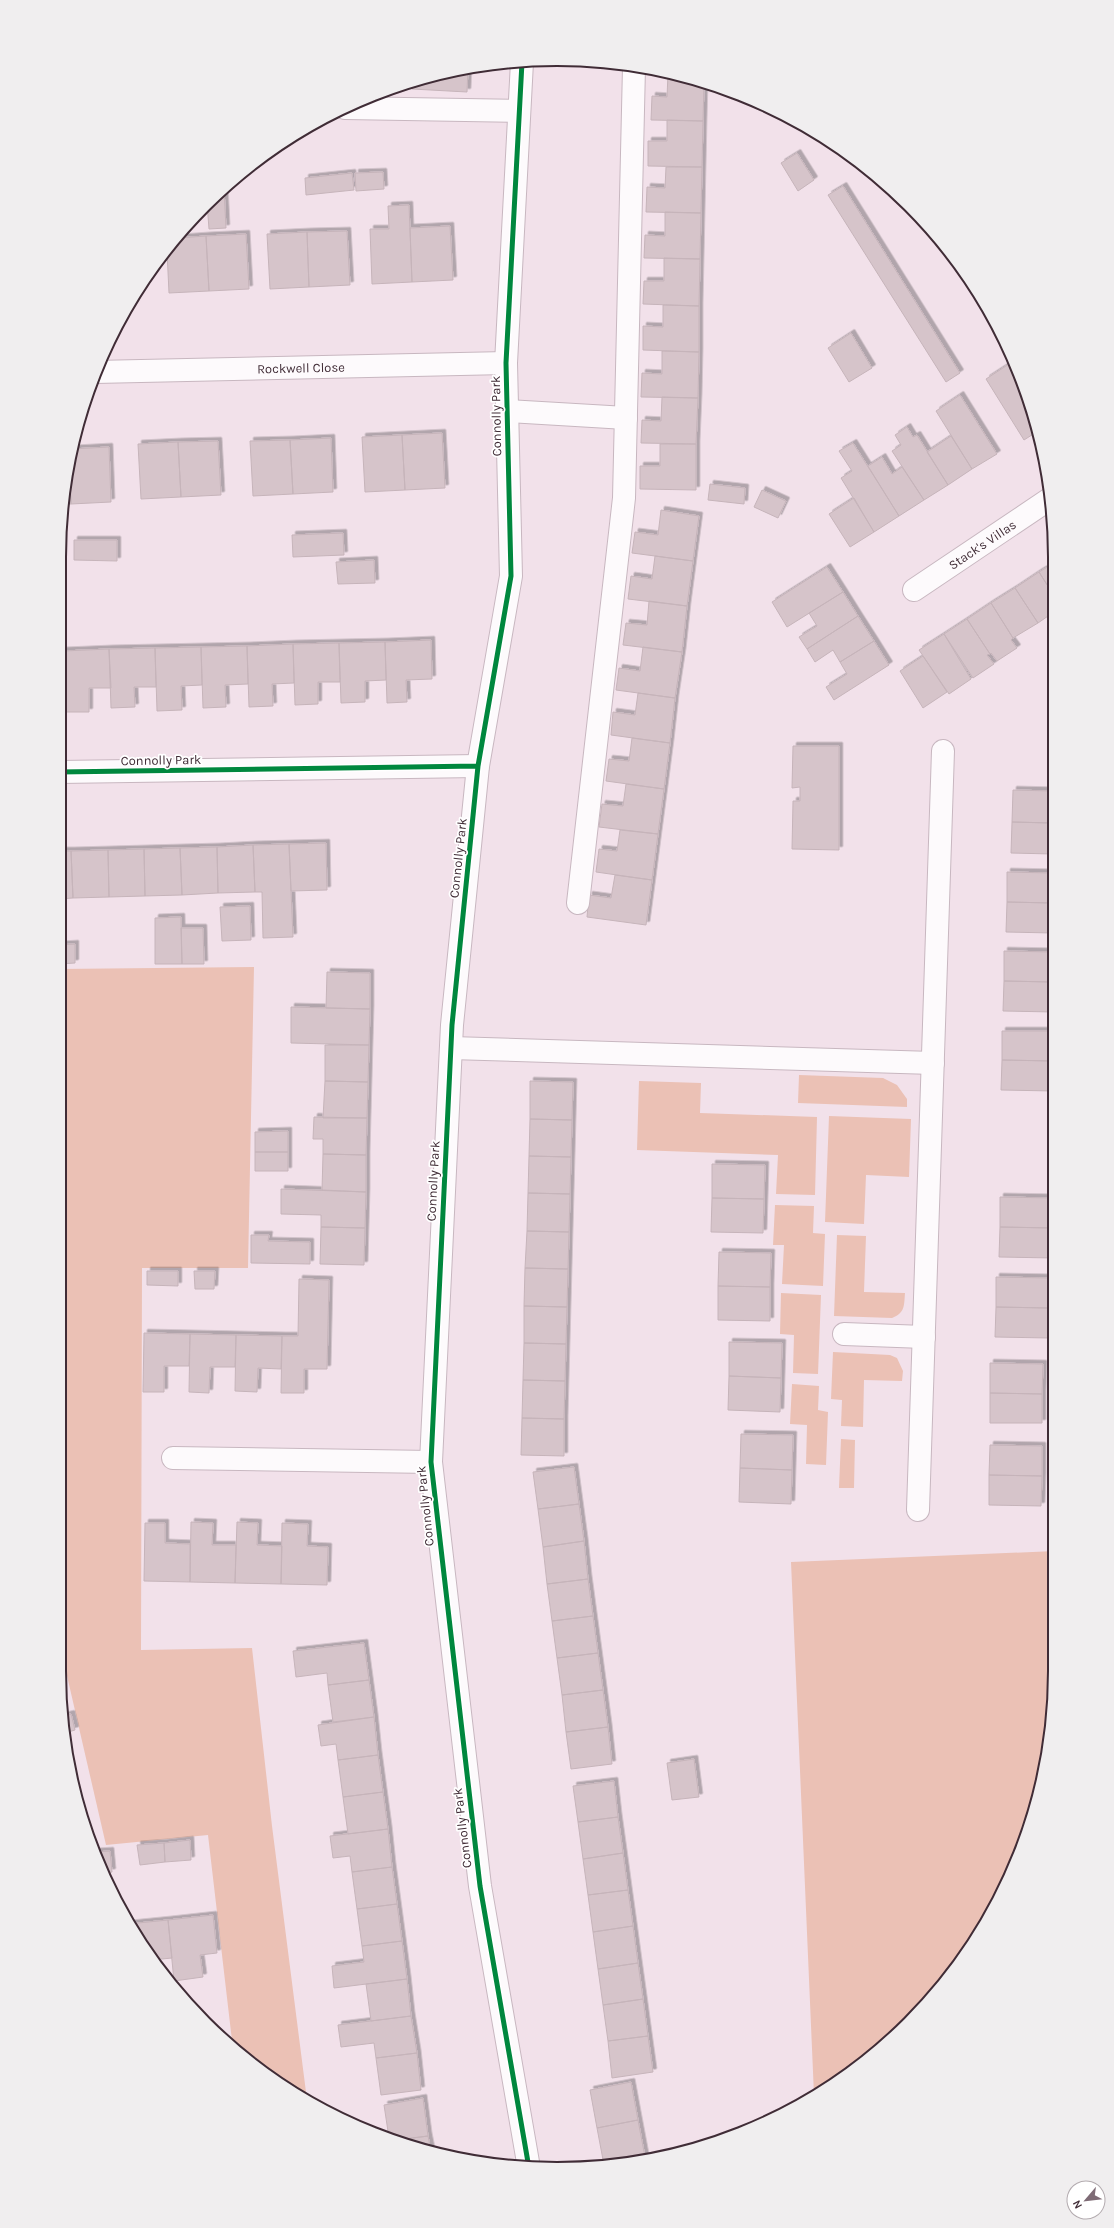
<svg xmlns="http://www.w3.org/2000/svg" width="1114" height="2228" viewBox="0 0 1114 2228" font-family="Karla,sans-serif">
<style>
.green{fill:#ebc1b5}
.building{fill:#d6c4ca;stroke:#c6b4ba;filter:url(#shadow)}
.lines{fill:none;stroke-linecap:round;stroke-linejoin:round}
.minor-casing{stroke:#c8b7c0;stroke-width:24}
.minor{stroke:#fdfafc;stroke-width:22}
.cycleway-casing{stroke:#fff;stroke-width:8}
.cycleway{stroke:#00873e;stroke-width:5}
.labels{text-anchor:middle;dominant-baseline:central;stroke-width:3.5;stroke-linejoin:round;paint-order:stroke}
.street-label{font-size:13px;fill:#402c36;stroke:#fff}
.rim{fill:none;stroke:#402c36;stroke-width:2}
</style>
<defs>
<filter id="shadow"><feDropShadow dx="3.5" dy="-3.5" stdDeviation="0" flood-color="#0004"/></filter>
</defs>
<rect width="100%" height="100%" fill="#f2e1ea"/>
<path class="green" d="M254 967 248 1268H142L141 1650 252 1648 272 1826 307 2100 281 2085 233 2049 208 1835 106 1845 59 1641V969Z
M799 1075 883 1078 897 1085 907 1099V1107L798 1103Z
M639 1081 701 1083 700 1113 817 1117 815 1195 776 1194 778 1155 637 1150Z
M829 1116 911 1119 909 1177 866 1175 864 1224 825 1222Z
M775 1205 814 1206 813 1233 825 1234 823 1286 782 1284 784 1245H773Z
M837 1235 866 1236 864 1292 905 1293C904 1306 905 1313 892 1318L834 1316Z
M781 1293 821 1295 818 1374 793 1373 794 1335 780 1334Z
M833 1352 890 1355 897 1358 903 1371 902 1381 864 1380 863 1427 841 1426 842 1400 831 1399Z
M792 1384 819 1386 818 1410 828 1412 826 1465 806 1464 807 1425 790 1424Z
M841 1439 855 1440 854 1488H839Z
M1055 1551V1671L1045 1768 1017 1862 971 1947 931 2000 860 2066 814 2095 791 1562Z"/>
<path class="building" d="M468 68 467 92 412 89 413 83Z
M648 68 654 69 672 74H648Z
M668 74 704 84 703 121 651 120 652 96 667 97Z
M667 120 703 121 702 167 648 166V141H667Z
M797 153 814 180 798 191 781 163Z
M666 167H702L701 213 646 212 647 187 665 188Z
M383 172 384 189 356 191 355 173Z
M352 173 354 190 306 195 305 178Z
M843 186 960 373 946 382 828 195Z
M224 189 226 228 209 229 207 203Z
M409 205 412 282 372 284 370 229H389L388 206Z
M665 212 701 213 700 259 644 258 645 235 665 236Z
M450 226 453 280 412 282 410 228Z
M347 231 350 285 309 287 307 232Z
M307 232 309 287 270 289 267 234Z
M246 234 249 289 209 291 206 236Z
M206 236 209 291 169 293 167 251 178 238Z
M664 258 700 259 699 306 643 304 644 281H664Z
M663 305 699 306V352L643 350V326L663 327Z
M851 333 872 368 849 382 828 348Z
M662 351 699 352 698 398 641 397 642 373 662 374Z
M1012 357 1017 367 1020 378 1008 359Z
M1009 364 1022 385 1035 433 1024 440 986 379Z
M960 395 997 454 972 469 936 411Z
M662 397 698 398 696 444 641 443 642 420 661 421Z
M907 427 913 437 917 435 948 485 924 500 892 451 901 445 895 435Z
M442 433 445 488 405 490 402 435Z
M402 435 405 490 365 492 362 437Z
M951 436 972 469 948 485 927 452Z
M331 438 333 492 293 494 290 440Z
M290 440 293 494 253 496 250 441Z
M218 441 221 495 181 497 178 442Z
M178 442 181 497 141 499 138 444Z
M853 443 899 516 874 532 841 478 852 471 839 451Z
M660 444H696V490L640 489V466H660Z
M109 447 111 502 71 504 69 458 72 449Z
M882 457 892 474 902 467 924 500 899 516 868 466Z
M69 458 71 504H64L69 460Z
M710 484 745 488 744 504 708 500Z
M762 490 786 501 778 518 754 507Z
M854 498 874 532 850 547 829 514Z
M661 510 699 516 693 561 632 553 635 532 658 535Z
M343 533 344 555 293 557 292 535Z
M74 540H117V561L74 560Z
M655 556 693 561 687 606 628 599 631 576 652 579Z
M374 560 375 583 338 584 336 562Z
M1051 565V591L1039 572Z
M827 567 843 592 787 627 772 602Z
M1039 572 1051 591V614L1038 623 1015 588Z
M1015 588 1038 623 1013 638 991 603Z
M843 592 858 616 807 649 799 637 817 626 809 613Z
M649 601 687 606 682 652 623 645 626 623 647 625Z
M991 603 1013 638 1011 640 1017 648 997 661 991 653 990 654 967 619Z
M858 616 874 641 840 662 833 650 815 662 807 649Z
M967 619 990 654 987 655 994 664 973 678 944 634Z
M944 634 971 679 949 694 919 650Z
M431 640 432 679 406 680 407 702 387 703 385 642Z
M874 641 889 665 834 700 826 687 847 674 840 662Z
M385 642 386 680 365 681V702L341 703 339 643Z
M339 643 340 682H318V704L295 705 293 644Z
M293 644 294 683 272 684 273 706 249 707 247 646Z
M247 646 248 684 225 685 226 707 203 708 201 647Z
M201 647 202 685 181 686 182 710 157 711 155 648Z
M643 647 682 652 675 698 616 690 619 668 640 671Z
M155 648 156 687H134L135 707 111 708 109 649Z
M109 649 111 688H89V712H65L63 651Z
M59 651H63L64 689H59Z
M923 656 947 692 923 708 900 671Z
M638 693 675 698 670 743 611 735 613 712 635 715Z
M632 738 670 743 664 789 606 781 609 759 629 761Z
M793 746H839V850L792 849 793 801H800V787L792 788Z
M626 784 664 789 658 834 599 827 602 804 623 806Z
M1013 790 1052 791V823L1012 822Z
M1012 822 1052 823V854L1011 853Z
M620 830 658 834 652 880 596 872 599 849 617 851Z
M326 843 327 890 291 891 289 844Z
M289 844 293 937 263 938 262 892H255L253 845Z
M253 845 255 892 218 893 217 847Z
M217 847 218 893 182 895 180 848Z
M180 848 182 895 145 896 144 849Z
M144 849 145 896 109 897 108 850Z
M108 850 109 897 73 898 71 851Z
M59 851H71L73 898 59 899Z
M1007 872 1052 873V903L1007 902Z
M615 875 652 880 646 925 587 917 589 895 611 898Z
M1007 902 1052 903V933L1006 932Z
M250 906 251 940 222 941 220 907Z
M181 917 182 964H155V918Z
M181 928H203L204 964H182Z
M75 944V963L59 964V945Z
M1004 951 1052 952V982L1004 981Z
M327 972 370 973V1009L326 1008Z
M1004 981 1052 982 1053 1012 1003 1011Z
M291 1007 370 1009 369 1045 291 1043Z
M1002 1031H1053V1061L1002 1060Z
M325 1045H369L368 1082 325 1081Z
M1002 1060 1053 1061V1091L1001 1090Z
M325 1081 368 1082 367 1118H323Z
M530 1081 573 1082 572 1120 530 1119Z
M314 1117 367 1118 366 1155 323 1154V1139H313Z
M530 1119 572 1120 571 1157 529 1156Z
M288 1131V1152H255V1132Z
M255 1152H288V1171H255Z
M323 1154 366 1155V1192L322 1190Z
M529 1156 571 1157 570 1194 528 1193Z
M712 1164 765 1165 764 1199 712 1198Z
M281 1189 366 1192 365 1228 321 1227V1215L281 1214Z
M528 1193 570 1194 569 1232 527 1231Z
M1000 1197 1053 1198 1052 1228 1000 1227Z
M712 1198 764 1199 763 1233 711 1232Z
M321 1227 365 1228 364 1265 320 1264Z
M1000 1227 1053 1228V1258L999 1257Z
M527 1231 569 1232 568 1269 525 1268Z
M251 1235H269L268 1241 310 1242V1264L251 1263Z
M719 1252 771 1253 770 1287 718 1286Z
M525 1268 568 1269 567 1307 524 1306Z
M147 1271H178V1286L147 1285Z
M194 1271H215L214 1289H195Z
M996 1277 1049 1278 1048 1308 996 1307Z
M299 1279 329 1280 327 1369H304V1393H281L282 1336H298Z
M718 1286 770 1287V1321L718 1320Z
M524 1306 567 1307 566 1344 524 1343Z
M996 1307 1048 1308V1338L995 1337Z
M144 1333 190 1334 189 1366H164V1392H143Z
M190 1334 236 1335 235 1367H210L209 1393 189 1392Z
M236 1335 282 1336 281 1369 258 1368 257 1392 235 1391Z
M729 1342 782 1343 781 1378 729 1376Z
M524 1343 566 1344 565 1381 523 1380Z
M990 1363 1043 1364 1042 1394 990 1393Z
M729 1376 781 1378 780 1412 728 1410Z
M523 1380 565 1381 564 1419 522 1418Z
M990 1393 1042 1394V1423H990Z
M522 1418 564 1419V1456L521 1455Z
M741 1434 793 1435 792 1470 740 1468Z
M990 1445 1042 1446V1476L989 1475Z
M574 1467 579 1504 538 1509 533 1472Z
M740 1468 792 1470 791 1504 739 1502Z
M989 1475 1042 1476 1041 1506 989 1505Z
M579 1504 584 1541 543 1547 538 1509Z
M191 1522 213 1523 212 1545H236L235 1583 190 1582Z
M237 1522 258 1523 257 1545 282 1546 281 1584 235 1583Z
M145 1523H165V1543L190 1544V1582L144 1581Z
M282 1523 308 1524 307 1546 328 1547 327 1585 281 1584Z
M584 1541 588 1579 547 1584 543 1547Z
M588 1579 593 1616 552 1621 547 1584Z
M593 1616 598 1653 557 1658 552 1621Z
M364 1643 369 1680 328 1685 327 1673 296 1677 293 1651Z
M598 1653 603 1690 562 1695 557 1658Z
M369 1680 374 1717 333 1722 328 1685Z
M603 1690 608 1727 566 1732 562 1695Z
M71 1714 75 1730 65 1733 63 1716Z
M374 1717 378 1755 338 1760 336 1744 321 1746 318 1725Z
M608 1727 612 1764 571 1769 566 1732Z
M378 1755 383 1792 343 1797 338 1760Z
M694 1759 699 1797 672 1800 667 1763Z
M614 1781 618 1817 578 1822 573 1786Z
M383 1792 388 1829 348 1834 343 1797Z
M618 1817 623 1853 583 1859 578 1822Z
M388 1829 392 1867 352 1872 350 1856 333 1858 330 1836Z
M190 1840 191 1860 165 1862 164 1843Z
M164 1843 165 1862 140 1865 137 1845Z
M110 1851 112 1872 104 1873 95 1852Z
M623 1853 628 1890 588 1895 583 1859Z
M392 1867 397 1904 357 1909 352 1872Z
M628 1890 633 1926 593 1932 588 1895Z
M397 1904 402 1941 362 1946 357 1909Z
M213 1915 217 1953 200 1955 203 1977 174 1981 168 1920Z
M168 1920 172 1958 152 1960 128 1924Z
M633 1926 638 1963 598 1969 593 1932Z
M402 1941 407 1979 334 1988 332 1966 364 1962 362 1946Z
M638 1963 643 1999 603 2005 598 1969Z
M407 1979 411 2016 371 2021 366 1984Z
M643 1999 648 2036 608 2041 603 2005Z
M411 2016 417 2053 376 2058 374 2043 341 2047 338 2025Z
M648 2036 653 2072 612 2078 608 2041Z
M417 2053 421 2090 381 2095 376 2058Z
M631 2082 638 2120 597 2128 590 2090Z
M423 2098 428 2136 397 2140 389 2138 384 2105Z
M638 2120 645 2157 604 2165 597 2128Z
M428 2136 431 2151 397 2140Z
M645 2157V2159L622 2165H604Z"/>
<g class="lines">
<g class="minor-casing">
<g id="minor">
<path d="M522 62 506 363 511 576 478 766 452 1025 431 1462 480 1886 529 2168"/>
<path d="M345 108 519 111"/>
<path id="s1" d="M95 372 506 363"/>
<path d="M507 411 626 418"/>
<path id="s2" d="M914 590 1051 498"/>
<path d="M59 772 478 766"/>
<path d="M578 903 624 498 634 67"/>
<path d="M451 1048 933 1063"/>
<path d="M844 1334 924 1337"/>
<path d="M173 1458 431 1462"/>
<path d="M918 1510 943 751"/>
</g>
</g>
<use href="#minor" class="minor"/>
<g class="cycleway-casing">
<path id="cycleway" d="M522 62 506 363 511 576 478 766 452 1025 431 1462 480 1886 529 2168
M59 772 478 766"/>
</g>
<use href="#cycleway" class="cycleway"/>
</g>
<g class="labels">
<g class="street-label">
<text stroke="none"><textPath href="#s1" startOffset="206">Rockwell Close</textPath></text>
<text transform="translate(496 416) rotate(-91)">Connolly Park</text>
<text stroke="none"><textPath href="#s2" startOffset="82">Stack's Villas</textPath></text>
<text transform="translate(161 760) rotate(-1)">Connolly Park</text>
<text transform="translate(458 858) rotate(-84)">Connolly Park</text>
<text transform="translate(433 1181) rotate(-87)">Connolly Park</text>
<text transform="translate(425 1506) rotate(-96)">Connolly Park</text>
<text transform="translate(462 1828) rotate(-97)">Connolly Park</text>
</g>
</g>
<path d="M0 0H1114V2228H0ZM557 66H557A491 491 0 0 1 1048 557V1671A491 491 0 0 1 557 2162H557A491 491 0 0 1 66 1671V557A491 491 0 0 1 557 66Z" fill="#f0eeef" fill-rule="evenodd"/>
<path class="rim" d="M557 66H557A491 491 0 0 1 1048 557V1671A491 491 0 0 1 557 2162H557A491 491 0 0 1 66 1671V557A491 491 0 0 1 557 66Z"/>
<g transform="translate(1086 2200) rotate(242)"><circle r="19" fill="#ffffff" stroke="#b3abaf"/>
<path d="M0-3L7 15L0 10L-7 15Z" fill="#7e6b75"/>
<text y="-6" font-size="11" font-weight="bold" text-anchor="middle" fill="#402c36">N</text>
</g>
</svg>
